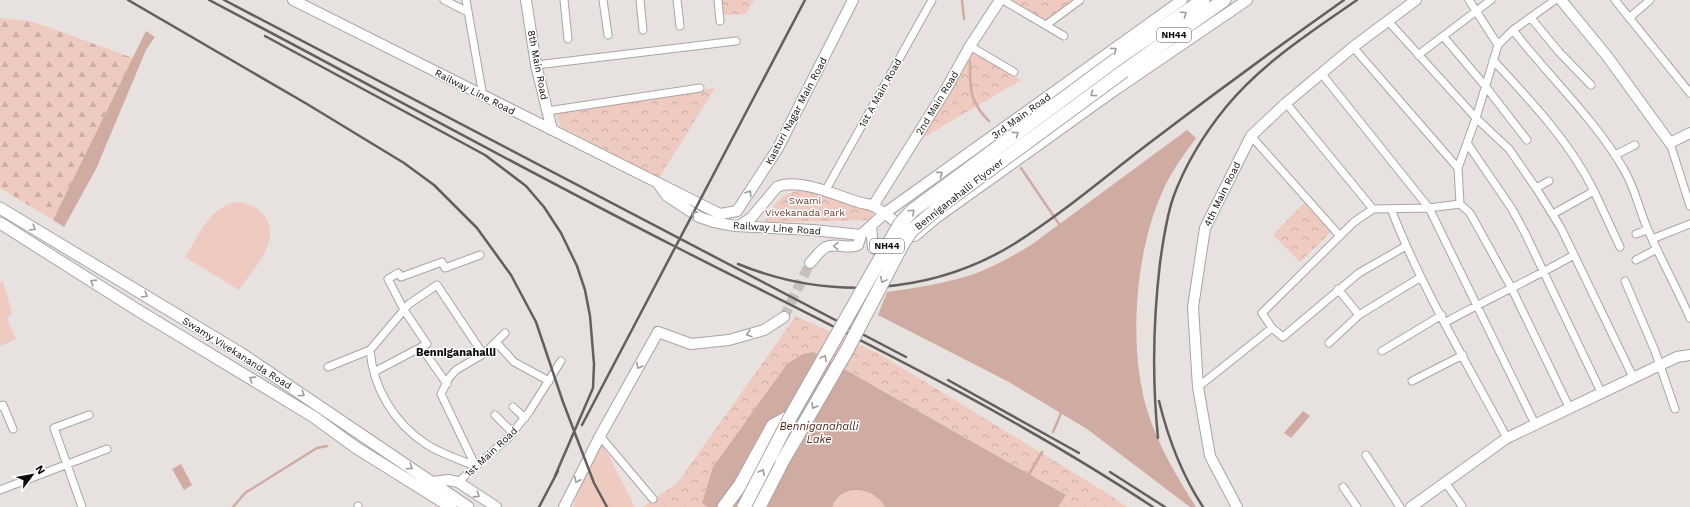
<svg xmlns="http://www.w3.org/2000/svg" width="1690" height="507" viewBox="0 0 1690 507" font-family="'Work Sans',sans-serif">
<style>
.green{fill:#efcac0}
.forest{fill:url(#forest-firs)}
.park{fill:url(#park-crowns)}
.water{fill:#d0aba2}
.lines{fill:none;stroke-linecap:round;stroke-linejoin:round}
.stream{stroke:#d0aba2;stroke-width:2.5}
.secondary-tunnel{stroke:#c6c1bf;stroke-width:10;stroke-dasharray:10 5;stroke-linecap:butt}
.street-casing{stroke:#aaa4a3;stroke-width:9}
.secondary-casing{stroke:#aaa4a3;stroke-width:12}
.primary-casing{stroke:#aaa4a3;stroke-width:13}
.highway-casing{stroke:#aaa4a3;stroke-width:15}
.street{stroke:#fff;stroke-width:7}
.secondary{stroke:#fff;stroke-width:10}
.primary{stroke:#fff;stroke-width:11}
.highway{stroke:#fff;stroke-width:13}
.rail{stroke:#625f5d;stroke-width:2.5}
.highway-bridge-casing{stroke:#aaa4a3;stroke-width:15;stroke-linecap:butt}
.highway-bridge{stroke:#fff;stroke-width:13}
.oneway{stroke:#9e9d9d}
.labels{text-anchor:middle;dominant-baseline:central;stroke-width:3;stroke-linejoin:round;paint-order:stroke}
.shield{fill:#fff;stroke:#565454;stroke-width:1}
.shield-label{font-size:9px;font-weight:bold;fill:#0d0b0a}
.street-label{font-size:10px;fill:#0d0b0a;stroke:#fff}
.park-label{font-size:10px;fill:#6e3b2e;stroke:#fff}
.neighbourhood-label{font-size:11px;font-weight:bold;fill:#0d0b0a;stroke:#fff}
.water-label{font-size:11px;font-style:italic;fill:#57261a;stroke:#fff}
</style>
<defs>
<pattern id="forest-firs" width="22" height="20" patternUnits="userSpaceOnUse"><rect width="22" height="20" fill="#efcac0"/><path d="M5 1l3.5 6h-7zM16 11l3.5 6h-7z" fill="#ccaca4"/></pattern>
<pattern id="park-crowns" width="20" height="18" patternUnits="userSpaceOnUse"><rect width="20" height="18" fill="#efcac0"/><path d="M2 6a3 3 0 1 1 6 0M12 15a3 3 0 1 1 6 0" fill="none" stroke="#ccaca4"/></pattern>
</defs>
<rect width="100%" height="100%" fill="#e7e1df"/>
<path class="green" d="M240 202C251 204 260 209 266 218 281 243 252 270 239 290L185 257C199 236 211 203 240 202Z
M3 281 12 313 7 319 16 339 0 346V282Z
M601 441 635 507H573L583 475Z
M860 489C871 493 879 496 885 507H832C836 496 848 490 860 489Z"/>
<path class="forest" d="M0 18 34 22 133 58 53 220 0 188Z"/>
<path class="park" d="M721 0H754L746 14 722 15Z
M1010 0H1074L1046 23Z
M971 51 1021 80 921 139Z
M715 88 659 178 560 126 555 111Z
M807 189 873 211 871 220 773 222 765 221C778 198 780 194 807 189Z
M1304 203 1331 232 1300 262 1273 235Z
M796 316 881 355 1110 495 1127 507H1058L1066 495 814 352 702 503 707 507H643L678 482Z"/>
<path class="water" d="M146 31 155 37 146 50 96 169 64 227 53 220Z
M1187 130 1196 138C1185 153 1174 168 1166 184 1135 246 1127 347 1148 413 1159 447 1177 477 1196 507H1190L1087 429 1009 382 878 315 887 292C914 288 942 284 968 276 990 269 1011 257 1031 245Z
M814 352 1066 495 1058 507H885C874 487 842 482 832 507H707L702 503 713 467 787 364 803 354Z
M1303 411 1310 416 1291 438 1284 433Z
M181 464 192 485 184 490 172 469Z"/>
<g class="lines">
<path class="stream" d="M962 0 964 19
M970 62C970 89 969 101 989 121
M1021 168 1061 227
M1053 432 1062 411
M1028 476 1042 452
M233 507 245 493 317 448 327 446"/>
<path class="secondary-tunnel" d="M784 317 810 263"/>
<g class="street-casing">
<path id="street" d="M444 0 468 12
M466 0 483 96
M564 0 568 39
M603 0 608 35
M640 0 643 30
M677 0 680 26
M718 0 720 21
M1003 0 1064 36
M1469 0 1498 45
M1615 0 1690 93
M1531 18 1559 52 1591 85
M1629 18 1650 0
M1388 21 1476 118 1509 149 1536 188 1561 228 1633 377
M1046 25 1080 0
M1513 30C1549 77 1593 117 1623 168 1635 187 1639 210 1648 230 1661 260 1677 288 1690 318
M1443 36 1486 87 1527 140
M970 46 1014 72
M1353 47 1458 168
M1418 55 1491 0
M1493 60C1530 100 1570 142 1594 191
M536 65 736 41
M1321 73 1429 208 1535 424
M1286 103 1373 209
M547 111 700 88
M1251 136 1340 236
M1467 143 1512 209 1525 233 1601 392
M1670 143 1690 206
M1615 155 1635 145
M828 186 932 0
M1536 188 1549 181
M1460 204 1470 213 1511 287 1569 407
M1391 209C1422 289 1467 363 1507 438
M1553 214 1594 191 1620 247
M1636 234 1647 230
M1652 239 1690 224
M1636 260 1657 249
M1625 281 1655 351 1675 409
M1338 289 1359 315
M1446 322C1488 299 1532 279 1574 255
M1272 328 1283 337 1359 273 1406 246
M496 342 514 362 549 381
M1329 343 1359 315 1421 277
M421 347 447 384
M1382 351 1442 315
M328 367 370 350
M374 372 427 344 404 310 388 279 398 273 401 277 442 262 445 268 480 255
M1412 381 1463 355
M1198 387 1272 328 1262 313 1354 222 1373 209 1429 208 1460 204 1458 168 1476 118 1498 45 1513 30 1555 0
M0 406 3 405 13 429
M513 407 525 418
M495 415 513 433
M600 436 653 499
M1366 455 1400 507
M475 465 441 394 449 378 456 370 485 353 505 333
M476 466C462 461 438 452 426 444 394 423 373 388 370 350L409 304 437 285 483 354
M458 482 509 437 529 412 561 361
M1445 482 1462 506
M1343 487 1357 507
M0 490 107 449
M358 506V507
M82 507 54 428 89 415"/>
</g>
<g class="secondary-casing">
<path id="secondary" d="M293 0 720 214 737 211 778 148 853 0
M526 0 536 65 552 130
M1561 0 1607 56 1670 143 1690 133
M659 185 667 196 699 217 714 222 735 226 813 230 861 235
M873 206 945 91 970 46 1000 0
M739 226 751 218 777 187C797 177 838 196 858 202 863 204 868 203 873 206 885 212 894 222 906 229
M871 226 873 248 889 256
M915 236 936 218 1115 90 1247 0
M810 263C815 258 820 250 826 247 837 242 847 250 858 245L861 235 885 213 1182 0
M432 482 448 480 458 482 496 507
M564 507 600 436 658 332 691 344 729 340 764 330 784 317
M1237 507 1210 456 1198 387 1193 307 1205 228 1251 136 1286 103 1353 47 1416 0
M1411 507 1507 438 1677 357 1690 355"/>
</g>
<g class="primary-casing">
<path id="primary" d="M0 208 242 354 468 507
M0 223 139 311 314 417 355 447 451 507"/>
</g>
<g class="highway-casing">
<path id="highway" d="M1117 59 1203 0
M1124 71 1224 0
M724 507 741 484 773 426 791 416
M759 507 782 462"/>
</g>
<use href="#street" class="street"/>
<use href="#secondary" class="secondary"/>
<use href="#primary" class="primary"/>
<use href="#highway" class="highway"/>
<path class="rail" d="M128 0 307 104 404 163 434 185 477 228 511 275 536 322 563 402 594 483 607 507
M209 0C365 82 519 167 676 247 837 329 1002 407 1153 507
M224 0 906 357
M265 36 485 155 526 186 544 207 561 233 577 266 585 290 590 316 594 364 593 388 555 476
M738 264C828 301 931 295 1014 244 1062 214 1107 175 1152 141 1215 93 1279 46 1344 0
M948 380 1079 453
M1159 401C1168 438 1182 475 1203 507
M582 425 805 0
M1158 438C1152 379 1153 322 1160 263 1163 241 1166 219 1173 198 1185 165 1204 134 1226 107 1262 63 1311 32 1357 0
M1110 472 1165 507
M539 507 558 471"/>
<g class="highway-bridge-casing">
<path id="highway-bridge" d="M782 462 847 350 902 245 911 231 939 207 1124 71
M744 507 791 416 900 224 912 211 928 199 1117 59"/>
</g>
<use href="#highway-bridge" class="highway-bridge"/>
</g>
<defs><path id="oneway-chevron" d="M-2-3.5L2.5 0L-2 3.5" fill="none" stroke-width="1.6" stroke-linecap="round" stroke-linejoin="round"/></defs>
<g class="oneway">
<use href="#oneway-chevron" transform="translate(1184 14) rotate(-35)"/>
<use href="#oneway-chevron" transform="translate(1114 50) rotate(-36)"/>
<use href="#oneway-chevron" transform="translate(1093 94) rotate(144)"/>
<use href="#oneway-chevron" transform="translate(1016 134) rotate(-36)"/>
<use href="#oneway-chevron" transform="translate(940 174) rotate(-36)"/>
<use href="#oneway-chevron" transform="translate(749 193) rotate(-56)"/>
<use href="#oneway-chevron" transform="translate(912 212) rotate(-43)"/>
<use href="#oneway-chevron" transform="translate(694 214) rotate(-147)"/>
<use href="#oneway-chevron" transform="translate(33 228) rotate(31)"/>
<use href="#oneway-chevron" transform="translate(836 246) rotate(-178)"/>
<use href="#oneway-chevron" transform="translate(883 280) rotate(118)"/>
<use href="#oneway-chevron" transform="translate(93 282) rotate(-148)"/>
<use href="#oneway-chevron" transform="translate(145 295) rotate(31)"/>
<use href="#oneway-chevron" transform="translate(749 334) rotate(163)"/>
<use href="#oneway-chevron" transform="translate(824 358) rotate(-61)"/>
<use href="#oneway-chevron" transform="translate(639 366) rotate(120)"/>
<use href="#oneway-chevron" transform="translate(252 379) rotate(-147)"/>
<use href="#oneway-chevron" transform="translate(302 394) rotate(34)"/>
<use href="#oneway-chevron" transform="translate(814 406) rotate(120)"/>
<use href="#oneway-chevron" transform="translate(410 467) rotate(34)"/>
<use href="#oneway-chevron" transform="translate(762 472) rotate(-61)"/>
<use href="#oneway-chevron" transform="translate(577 480) rotate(117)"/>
<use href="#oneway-chevron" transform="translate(477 495) rotate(33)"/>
</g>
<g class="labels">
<g class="shield">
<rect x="1157" y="28" width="34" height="14" rx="3"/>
<rect x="870" y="239" width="34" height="14" rx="3"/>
</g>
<g class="shield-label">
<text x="1174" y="35">NH44</text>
<text x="887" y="246">NH44</text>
</g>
<g class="street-label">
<text transform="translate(538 65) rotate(79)">8th Main Road</text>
<text transform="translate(475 92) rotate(27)">Railway Line Road</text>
<text transform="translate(880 93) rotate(-61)">1st A Main Road</text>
<text transform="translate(937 103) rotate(-59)">2nd Main Road</text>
<text transform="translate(796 111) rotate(-62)">Kasturi Nagar Main Road</text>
<text transform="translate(1021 116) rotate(-36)">3rd Main Road</text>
<text transform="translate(959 194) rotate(-38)">Benniganahalli Flyover</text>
<text transform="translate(1222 194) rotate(-64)">4th Main Road</text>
<text transform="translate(777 228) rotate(4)">Railway Line Road</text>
<text transform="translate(237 353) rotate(32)">Swamy Vivekananda Road</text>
<text transform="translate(491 452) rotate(-43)">1st Main Road</text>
</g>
<g class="park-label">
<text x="805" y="200">Swami<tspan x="805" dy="12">Vivekanada Park</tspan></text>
</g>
<g class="neighbourhood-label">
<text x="456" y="352">Benniganahalli</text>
</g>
<g class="water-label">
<text x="819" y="426">Benniganahalli<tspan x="819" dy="13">Lake</tspan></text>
</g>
</g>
<g transform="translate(32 475) rotate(58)" stroke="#ffffff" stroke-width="3" paint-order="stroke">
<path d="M0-3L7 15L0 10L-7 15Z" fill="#0d0b0a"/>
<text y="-6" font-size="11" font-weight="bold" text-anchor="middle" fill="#0d0b0a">N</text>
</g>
</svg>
